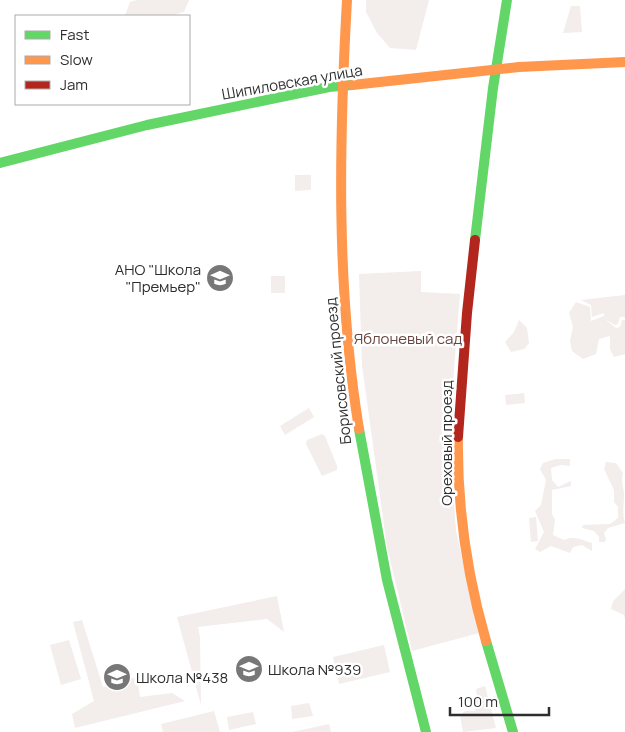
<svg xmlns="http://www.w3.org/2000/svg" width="625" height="732" viewBox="0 0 625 732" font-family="Manrope,sans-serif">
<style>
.green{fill:#f3edec}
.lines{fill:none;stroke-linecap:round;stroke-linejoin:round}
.fast{stroke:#63d668;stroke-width:10}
.slow{stroke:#ff974d;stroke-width:10}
.jam{stroke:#b3261e;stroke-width:10}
.labels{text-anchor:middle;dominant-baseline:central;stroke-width:5;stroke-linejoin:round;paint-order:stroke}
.street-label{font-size:15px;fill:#2e2e2e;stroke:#fff}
.poi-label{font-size:15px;fill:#2e2e2e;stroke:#fff;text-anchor:start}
.park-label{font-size:15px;fill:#664640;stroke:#fff}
</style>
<rect width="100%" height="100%" fill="#fff"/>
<path class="green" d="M137 0H189L184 12 170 16H125L130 2Z
M366 0H429L416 50 390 48 377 33 366 12Z
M571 6H580L582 32 563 33Z
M295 175H311V190L295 191Z
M421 271V292L460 294 449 432 456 531 479 633 412 651 387 547 362 365 359 274Z
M271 276H285V293H271Z
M625 295V317H620L618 324 615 325 605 319 616 328 620 327 622 320H625V354L614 357 610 349V336L599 339 596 354 583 359 572 351 570 341 573 327 569 313 576 302 590 307 591 321 604 316V313L592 317 591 305 581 300Z
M519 320 527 328 529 343 524 349 511 352 505 342 514 332Z
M524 393 525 403 506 405 505 395Z
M309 408 314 417 285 435 280 426Z
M322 434 325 436 337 466V470L322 476 306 444 307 440Z
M555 459H570V466L561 465 551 468 552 480 558 487 571 481V486L552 490V514L555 520 553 535 564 540C574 535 582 540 592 543V551L582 545 573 547 570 553 551 546 540 552 535 549 544 532 535 511 541 505 546 480 540 469 543 463Z
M606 462 616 463 623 473C621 481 623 486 624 493 624 504 622 513 625 523L608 528 604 533 606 539 605 542H599V537L594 531 582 528 583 525 610 524 618 518V507L614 502V490L604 469Z
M536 517 538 541 531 542 529 518Z
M625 589V619L624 615 611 609 613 601Z
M277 596 284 632 267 619 198 627 200 637 201 705 177 617Z
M82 620 103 687 137 677 140 697 172 693 185 701 75 728 72 714 94 701 73 622Z
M69 640 81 679 61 685 50 645Z
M384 645 390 672 339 684 333 657Z
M485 686 496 728 463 732 460 715 465 711H475L477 697 476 689Z
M309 703 313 716 292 719 291 706Z
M214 711 220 732H163L161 724Z
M253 712 256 724 229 730 227 717Z
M329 724 331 732H292Z"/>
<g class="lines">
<path class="fast" d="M0 163 147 125 329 87 352 85
M475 240 493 88 507 0
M359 429 387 580 426 732
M486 641 513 732"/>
<path class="slow" d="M347 0C339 143 336 287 359 429
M352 85 519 67 625 62
M458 437C457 506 467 575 486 641"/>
<path class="jam" d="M458 437 467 313 475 240"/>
</g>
<defs>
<g id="school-disc" transform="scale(1.4375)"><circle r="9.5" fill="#777" stroke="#fff"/><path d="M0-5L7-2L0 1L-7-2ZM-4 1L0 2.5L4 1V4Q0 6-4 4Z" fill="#fff"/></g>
</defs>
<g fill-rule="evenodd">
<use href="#school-disc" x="220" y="278"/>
<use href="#school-disc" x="249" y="669"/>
<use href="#school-disc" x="117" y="677"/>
</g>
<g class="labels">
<g class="street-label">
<text transform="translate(292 82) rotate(-10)">Шипиловская улица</text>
<text transform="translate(338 371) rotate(-96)">Борисовский проезд</text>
<text transform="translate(446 443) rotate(-90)">Ореховый проезд</text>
</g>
<g class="poi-label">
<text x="201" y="269" text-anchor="end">АНО "Школа<tspan x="201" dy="17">"Премьер"</tspan></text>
<text x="268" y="669">Школа №939</text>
<text x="136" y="677">Школа №438</text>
</g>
<g class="park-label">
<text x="408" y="338">Яблоневый сад</text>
</g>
</g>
<rect x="15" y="15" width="175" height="90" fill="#ffffff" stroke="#ababab"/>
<rect x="25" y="31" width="25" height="8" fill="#63d668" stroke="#ababab"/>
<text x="60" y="40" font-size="15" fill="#2e2e2e">Fast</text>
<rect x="25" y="56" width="25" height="8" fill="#ff974d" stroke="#ababab"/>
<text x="60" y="65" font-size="15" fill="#2e2e2e">Slow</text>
<rect x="25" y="81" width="25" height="8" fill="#b3261e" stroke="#ababab"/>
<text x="60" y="90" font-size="15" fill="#2e2e2e">Jam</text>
<path d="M450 707v8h99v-8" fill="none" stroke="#2e2e2e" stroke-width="2.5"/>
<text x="458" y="707" font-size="15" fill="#2e2e2e" stroke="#ffffff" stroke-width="4" paint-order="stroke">100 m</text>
</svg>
